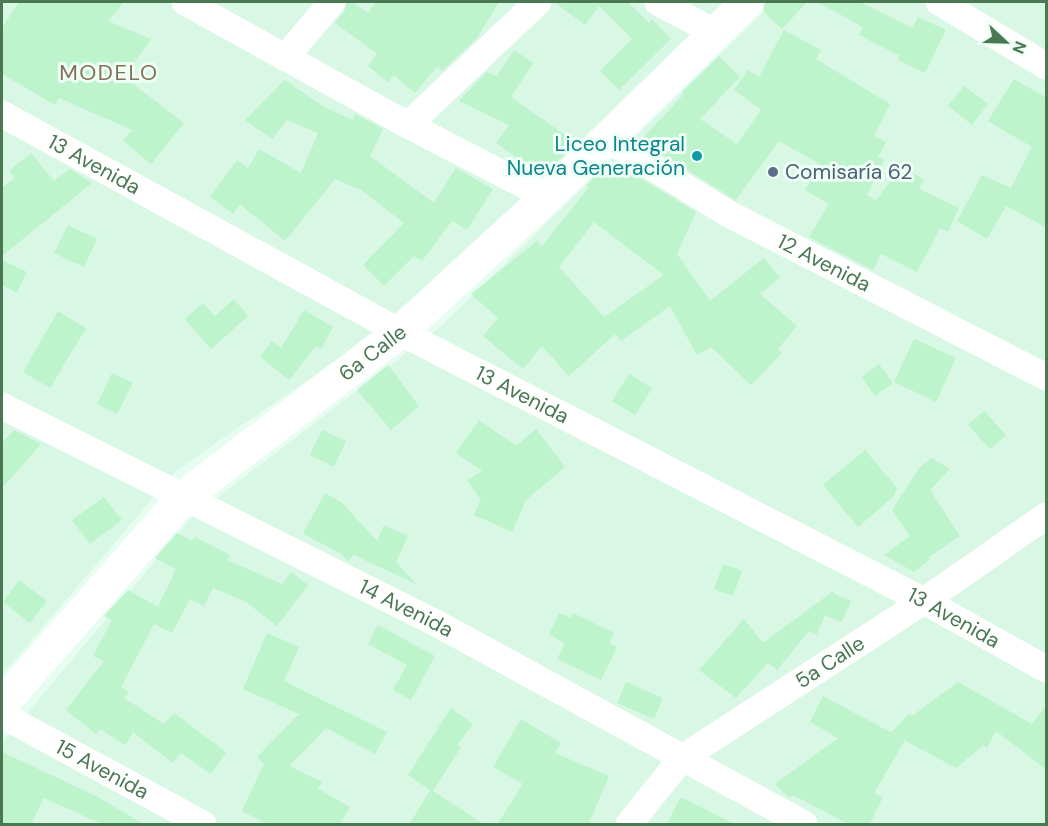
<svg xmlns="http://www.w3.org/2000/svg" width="1048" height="826" viewBox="0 0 1048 826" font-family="'DM Sans',sans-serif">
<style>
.residential{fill:#d8f7e5}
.building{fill:#bdf4cb;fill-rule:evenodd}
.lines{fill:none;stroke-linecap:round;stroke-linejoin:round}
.minor{stroke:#fff;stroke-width:27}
.secondary{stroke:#fff;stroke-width:33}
.culture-dot{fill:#0f9aa8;stroke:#eefff6;stroke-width:2}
.service-dot{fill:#5c6f8a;stroke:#eefff6;stroke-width:2}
.labels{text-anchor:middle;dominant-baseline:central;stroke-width:6;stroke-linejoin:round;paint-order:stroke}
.culture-label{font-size:21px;fill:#0d838f;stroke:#eefff6;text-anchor:end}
.street-label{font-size:21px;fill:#4a7853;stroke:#eefff6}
.service-label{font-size:21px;fill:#4e5e75;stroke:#eefff6;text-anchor:start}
.neighbourhood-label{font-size:22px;letter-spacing:1.5px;fill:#877058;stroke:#eefff6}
</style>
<rect width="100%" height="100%" fill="#e7fdf1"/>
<path class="residential" d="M2 2H724L488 238 392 322 177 470 2 675Z
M774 2H1046V824H2V743L192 517 440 327Z"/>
<path class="building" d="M19 2H124L108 21 151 39 124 77 184 123 151 164 123 141 132 130 59 98 55 105 2 74V28Z
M347 2H353L368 13 376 2H499L477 38 442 71 437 67 415 93 394 75 388 82 368 66 377 54 335 23 344 12Z
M554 2H628L649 23 652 19 671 39 619 90 600 71 632 39 599 6 585 25Z
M765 2H807L782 29 763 11Z
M817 2H860L913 28 918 17 946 30 925 73 898 60 900 56 859 35 863 27Z
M784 30 821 50 816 59 890 104 874 136 886 142 878 157 884 160 867 195 876 200 901 168 924 179 919 189 959 208 948 232 940 228 917 272 881 254 873 270 809 237 829 204 805 190 821 165 779 141 736 200 640 141 684 94 682 92 719 56 740 77 700 119 737 144 761 110 734 90 748 70 759 77Z
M514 50 533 63 511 97 569 138 562 148 568 151 542 175 496 143 509 125 459 101 487 72 497 76Z
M1014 79 1047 98V228L1006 206 987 239 957 221 982 175 1011 188 1032 147 988 121Z
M285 80 324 107 353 120 355 114 383 129 370 156 434 203 456 168 493 189 467 230 452 221 422 261 414 256 384 286 363 265 404 223 361 190 335 179 285 241 240 204 233 214 210 197 237 160 248 168 259 149 301 173 318 133 287 120 272 139 245 120Z
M964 86 988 104 972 125 948 106Z
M31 153 54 181 70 169 92 183 2 256V188L15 178 9 171Z
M617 164 696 212 677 254 710 301 764 258 780 278 760 294 797 326 778 349 782 353 751 385 711 347 697 355 670 306 621 341 615 334 569 376 542 346 523 369 483 336 498 318 471 294 537 241 542 246 589 187 586 185 602 169 609 173ZM594 222 664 275 604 317 559 267Z
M68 225 97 239 84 267 54 253Z
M2 260 27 272 17 293 2 285Z
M234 299 248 316 211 349 185 319 203 303 215 316Z
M304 310 333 327 321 349 316 346 289 380 260 357 272 341 281 348Z
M58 311 86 328 50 388 23 372Z
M914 339 956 358 936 402 894 382Z
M879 364 893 383 875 396 862 377Z
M388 365 419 406 391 430 357 390Z
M112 373 133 383 117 414 97 404Z
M629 374 652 388 635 415 612 401Z
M984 411 1006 435 990 449 968 425Z
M479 420 516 446 536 429 565 467 526 500 512 532 474 515 481 500 467 480 482 471 456 453Z
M14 430 41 444 2 488V443Z
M322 430 346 441 334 467 310 455Z
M865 450 897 488 893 497 858 527 823 485Z
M931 458 950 469 930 490 960 536 929 557 930 559 914 572 884 555 910 536 892 510 919 468Z
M325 493 341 502 377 541 384 525 408 536 396 562 416 584 354 555 348 561 340 553 303 534Z
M104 497 122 520 90 544 72 520Z
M177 533 192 541 195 537 230 555 227 560 282 584 291 572 308 585 277 626 246 602 213 588 204 606 190 599 172 633 154 624 121 687 129 692 124 698 164 724 174 713 226 752 211 774 181 753 173 763 133 732 125 745 100 729 96 734 66 710 104 661 93 656 112 620 104 616 128 590 158 607 176 569 155 558Z
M723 564 742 571 733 596 714 589Z
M19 580 47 601 30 623 3 602Z
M835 590 834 594 851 601 842 622 825 615 817 634 809 631 777 670 768 663 736 698 699 670 744 619 763 643Z
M559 613 571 618 573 613 614 633 609 643 617 647 601 680 557 659 565 644 549 634Z
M378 625 435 656 411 700 393 690 407 665 368 644Z
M267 633 299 647 284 681 387 732 375 754 326 728 289 766 322 782 318 789 350 807 340 825H269L242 811 264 764 257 757 299 714 243 689Z
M626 682 663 698 654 719 617 703Z
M958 682 1032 724 1047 704V770L996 731 987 748 983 745 956 768 891 733 909 714 912 716Z
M823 696 905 740 874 793 883 797 869 825H850L793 795 789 798 775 784 838 738 810 722Z
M451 708 473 724 457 745 461 747 433 791 485 825H409L430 790 408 775Z
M521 719 561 743 555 753 609 776 588 825H497L523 784 493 767Z
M2 752 96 796 145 825H104L44 798 31 825H2Z
M681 797 736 825H666Z"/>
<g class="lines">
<g class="minor">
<path d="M185 2 408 125 547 197"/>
<path d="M658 2 716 33"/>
<path d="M939 2 1046 66"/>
<path d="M285 58 332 2"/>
<path id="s1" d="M2 114 400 332 924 601 1046 669"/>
<path d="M408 125 538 2"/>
<path id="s2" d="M607 139 727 213 1046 377"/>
<path id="s3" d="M2 406 434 622 804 824"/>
<path id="s4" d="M2 715 203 824"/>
<path id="s5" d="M629 824 682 758 924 601 1046 516"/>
</g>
<path class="secondary" id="s6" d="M2 704 185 496 400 332 547 197 747 2"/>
</g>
<circle class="culture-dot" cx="697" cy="156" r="6"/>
<circle class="service-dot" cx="773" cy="172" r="6"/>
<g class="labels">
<g class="culture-label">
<text x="685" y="144">Liceo Integral<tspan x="685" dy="24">Nueva Generación</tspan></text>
</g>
<g class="street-label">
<text stroke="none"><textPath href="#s1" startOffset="105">13 Avenida</textPath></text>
<text stroke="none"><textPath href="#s2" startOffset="250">12 Avenida</textPath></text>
<text stroke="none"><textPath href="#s6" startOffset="513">6a Calle</textPath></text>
<text stroke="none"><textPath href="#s1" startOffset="591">13 Avenida</textPath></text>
<text stroke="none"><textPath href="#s3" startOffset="452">14 Avenida</textPath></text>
<text stroke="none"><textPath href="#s1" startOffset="1077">13 Avenida</textPath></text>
<text stroke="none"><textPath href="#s5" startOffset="261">5a Calle</textPath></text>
<text stroke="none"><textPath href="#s4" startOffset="114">15 Avenida</textPath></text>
</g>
<g class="service-label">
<text x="785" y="172">Comisaría 62</text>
</g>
<g class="neighbourhood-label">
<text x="109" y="72">MODELO</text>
</g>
</g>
<rect width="1048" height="826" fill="none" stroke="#4a7853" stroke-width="6"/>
<g transform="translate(1006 42) rotate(112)" stroke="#eefff6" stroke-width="4.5" paint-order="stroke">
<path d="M0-4.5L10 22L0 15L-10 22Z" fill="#4a7853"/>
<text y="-9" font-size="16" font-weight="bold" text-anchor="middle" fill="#4a7853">N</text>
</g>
</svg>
